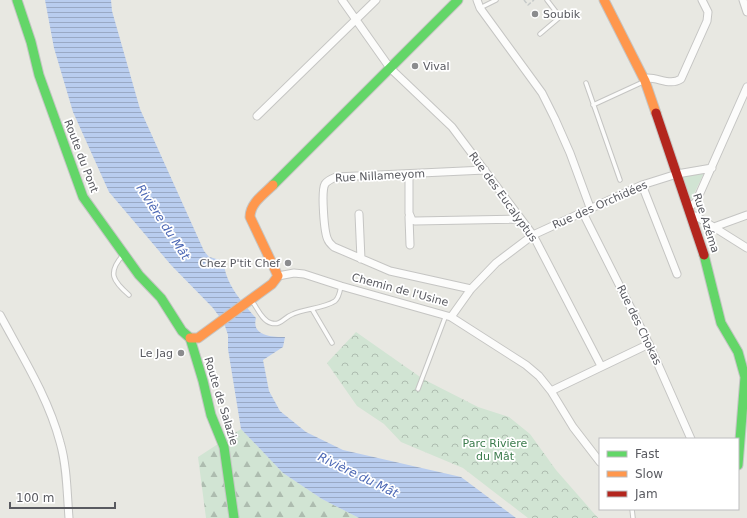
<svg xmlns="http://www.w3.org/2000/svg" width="747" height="518" viewBox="0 0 747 518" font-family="'DejaVu Sans',sans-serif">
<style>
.grass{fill:#d1e4d3}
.forest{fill:url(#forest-firs)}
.park{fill:url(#park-crowns)}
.water{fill:url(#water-rules)}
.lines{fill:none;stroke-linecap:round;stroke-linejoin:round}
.lane-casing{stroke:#c5c5c3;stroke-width:5.5}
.street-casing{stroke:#c5c5c3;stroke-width:9}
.fast-casing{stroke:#c5c5c4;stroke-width:11}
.slow-casing{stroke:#c5c5c4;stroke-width:11}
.jam-casing{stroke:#c5c5c4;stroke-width:11}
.path{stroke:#c6cac9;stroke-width:1.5;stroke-dasharray:4 2;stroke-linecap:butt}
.lane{stroke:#fcfcfb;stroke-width:3.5}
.street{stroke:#fcfcfb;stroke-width:7}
.fast{stroke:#63d668;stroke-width:9}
.slow{stroke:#ff974d;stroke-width:9}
.jam{stroke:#b3261e;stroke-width:9}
.poi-dot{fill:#8b8c8e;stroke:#fff;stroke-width:1.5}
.labels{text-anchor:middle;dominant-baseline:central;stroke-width:3.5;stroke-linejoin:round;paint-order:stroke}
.poi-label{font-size:11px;fill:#595a60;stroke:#fff;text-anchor:start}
.street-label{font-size:11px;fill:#595a60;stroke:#fff}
.park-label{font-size:11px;fill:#3c7c4d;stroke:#fff}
.water-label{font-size:12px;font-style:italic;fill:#4c68b5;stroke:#fff}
</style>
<defs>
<pattern id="forest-firs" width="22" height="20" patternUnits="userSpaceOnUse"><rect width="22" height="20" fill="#d1e4d3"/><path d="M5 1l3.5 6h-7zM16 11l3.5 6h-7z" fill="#adbcaf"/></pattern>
<pattern id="park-crowns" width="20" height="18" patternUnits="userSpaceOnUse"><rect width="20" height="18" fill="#d1e4d3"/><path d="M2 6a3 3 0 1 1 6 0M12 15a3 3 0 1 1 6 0" fill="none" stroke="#adbcaf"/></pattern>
<pattern id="water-rules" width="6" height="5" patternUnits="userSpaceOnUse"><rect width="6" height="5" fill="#b9cdef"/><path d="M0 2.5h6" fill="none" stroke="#99a9c5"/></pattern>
</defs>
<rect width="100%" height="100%" fill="#e8e8e2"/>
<path class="grass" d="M704 173 691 200 681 177Z"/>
<path class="forest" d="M241 429 283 473 322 499 359 518H206L198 457Z"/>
<path class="park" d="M356 332 423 379 478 407 509 417 530 434 556 470 598 518H528L463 468 401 442 384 424 357 406 327 363Z"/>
<path class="water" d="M45 0H111L112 11 140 109 204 251 209 257 224 261C224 283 243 303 256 318 251 336 273 337 285 337L283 347 263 360 269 391 280 411 306 432 343 450 461 477 516 518H359L322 499 283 473 241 429 228 349V335L224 323 213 308 171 265 109 192 73 112 54 48Z"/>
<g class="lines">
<g class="lane-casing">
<path id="lane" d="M480 8 496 0
M540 34 560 17 547 0
M586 83 620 180
M593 105 643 82
M123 255C107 273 113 281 129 295
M254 304C258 310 263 321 271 323 281 326 284 317 293 314 304 309 325 308 335 301 339 298 340 291 341 286
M312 309 332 343
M418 389 446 315
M632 509 633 518"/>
</g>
<g class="street-casing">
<path id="street" d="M342 0 390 68 452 127 533 235 601 366
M477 0 480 8 542 93 555 119 570 153 591 210
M743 0 747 12
M645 81 648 78C660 78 670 86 681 79L707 21 708 12 702 0
M257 116 376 0
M409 174V213L412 220 415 221 520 219
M642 185 677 274
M688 208 696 202 747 87
M583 213 649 344 691 439
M359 214 361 259
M691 216H696L747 248
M409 217 410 245
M714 227 747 215
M278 276 294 273 304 274 341 286 451 317 526 365 539 376 551 391 573 427 600 462
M471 289 390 271 334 247C332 245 329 243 328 240 324 233 321 191 325 184 328 180 331 179 336 177L485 170
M0 315C22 356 48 397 60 442 67 466 67 493 69 518
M451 317 471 289 496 263 533 235 642 185 677 174 712 168
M551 391 649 344"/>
</g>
<g class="fast-casing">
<path id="fast" d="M17 0 31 42 39 75 83 197 139 275 161 298 182 331 190 338
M273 185 458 0
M704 255 721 323 738 352 745 377 738 465
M190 338 203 381 211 415 224 447 234 518"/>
</g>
<g class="slow-casing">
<path id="slow" d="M604 0 645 81 656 113
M190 338H198L272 284 278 276 250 217C250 203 264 194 273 185"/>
</g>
<g class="jam-casing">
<path id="jam" d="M656 113 704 255"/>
</g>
<path class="path" d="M524 0 528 5 534 0"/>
<use href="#lane" class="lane"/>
<use href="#street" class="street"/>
<use href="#fast" class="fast"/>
<use href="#slow" class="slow"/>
<use href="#jam" class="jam"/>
</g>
<g class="poi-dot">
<circle cx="535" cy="14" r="4"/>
<circle cx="415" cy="66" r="4"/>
<circle cx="288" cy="263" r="4"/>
<circle cx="181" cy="353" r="4"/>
</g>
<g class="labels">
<g class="poi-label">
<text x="543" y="14">Soubik</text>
<text x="423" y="66">Vival</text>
<text x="280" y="263" text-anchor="end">Chez P'tit Chef</text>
<text x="173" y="353" text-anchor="end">Le Jag</text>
</g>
<g class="street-label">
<text transform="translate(81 156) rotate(69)">Route du Pont</text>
<text transform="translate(380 176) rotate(-3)">Rue Nillameyom</text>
<text transform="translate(503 197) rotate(54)">Rue des Eucalyptus</text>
<text transform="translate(600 205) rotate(-24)">Rue des Orchidées</text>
<text transform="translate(706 223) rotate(72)">Rue Azéma</text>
<text transform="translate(400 290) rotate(15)">Chemin de l'Usine</text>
<text transform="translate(639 325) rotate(64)">Rue des Chokas</text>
<text transform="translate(221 401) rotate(73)">Route de Salazie</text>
</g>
<g class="park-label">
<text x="495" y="443">Parc Rivière<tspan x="495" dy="13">du Mât</tspan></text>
</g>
<g class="water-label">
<text transform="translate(163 222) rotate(57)">Rivière du Mât</text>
<text transform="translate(358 475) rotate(26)">Rivière du Mât</text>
</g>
</g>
<rect x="599" y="438" width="140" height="72" fill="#ffffff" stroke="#bdbdbf"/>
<rect x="607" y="451" width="20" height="6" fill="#63d668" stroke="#bdbdbf"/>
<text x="635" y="458" font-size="12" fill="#595a60">Fast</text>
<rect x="607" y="471" width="20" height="6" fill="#ff974d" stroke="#bdbdbf"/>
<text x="635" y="478" font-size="12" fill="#595a60">Slow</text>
<rect x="607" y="491" width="20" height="6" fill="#b3261e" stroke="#bdbdbf"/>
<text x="635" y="498" font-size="12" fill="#595a60">Jam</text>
<path d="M10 502v6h105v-6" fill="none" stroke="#595a60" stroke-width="2"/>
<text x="16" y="502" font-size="12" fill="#595a60" stroke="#ffffff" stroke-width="3" paint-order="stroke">100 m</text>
</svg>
